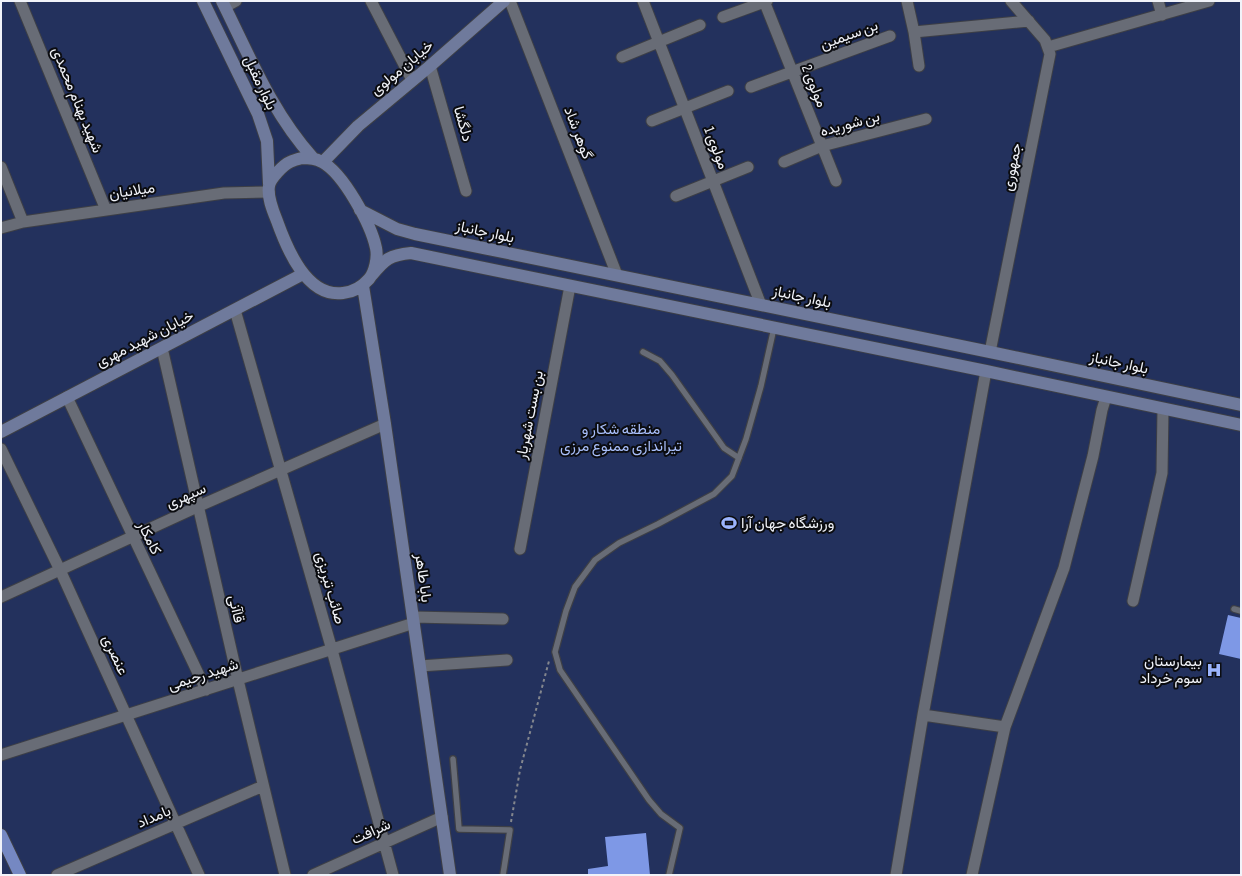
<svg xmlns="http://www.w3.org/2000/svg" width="1242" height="876" viewBox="0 0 1242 876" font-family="'Sofia Sans Condensed',Vazirmatn,sans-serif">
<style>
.green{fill:#23315d}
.building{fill:#7e98e6}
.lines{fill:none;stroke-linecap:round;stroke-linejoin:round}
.service-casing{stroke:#3d3f46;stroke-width:8}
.minor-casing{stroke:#3d3f46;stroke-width:13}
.secondary-casing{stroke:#3d3f46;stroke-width:14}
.primary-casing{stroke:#3d3f46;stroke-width:14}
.path{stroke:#84878e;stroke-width:2;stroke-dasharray:3 3;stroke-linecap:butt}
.service{stroke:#686c76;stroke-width:5.5}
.minor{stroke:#686c76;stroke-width:11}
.secondary{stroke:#6f7a9c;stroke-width:12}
.primary{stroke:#7588c2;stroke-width:12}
.labels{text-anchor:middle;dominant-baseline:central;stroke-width:4;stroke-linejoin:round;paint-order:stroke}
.street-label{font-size:15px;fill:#f1f3f9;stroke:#0b0c10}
.park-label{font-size:15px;fill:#a9bffb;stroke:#0b0c10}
.poi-label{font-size:15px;fill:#f1f3f9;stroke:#0b0c10;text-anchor:start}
</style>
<rect width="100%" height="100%" fill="#20232b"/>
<path class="green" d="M1 1H1241V875H1Z"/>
<path class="building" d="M1228 615 1241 618V659L1219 654Z
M646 833 650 875H588V869L608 866 605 837Z"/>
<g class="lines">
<g class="service-casing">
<path id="service" d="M643 352 660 361 672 375 724 448 739 458
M1234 609 1241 611
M453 759 459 829 510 830 503 875
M669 875 680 828 661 814 649 800 560 670 555 652 566 611 575 587 595 560 619 543 658 524 714 494 732 476 746 439 761 386 774 328"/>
</g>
<g class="minor-casing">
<path id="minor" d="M20 1 106 210
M371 1 412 80
M510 1 617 275
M643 1 761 305
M764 1 836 181
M907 1 914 32 919 66
M1158 1 1162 15
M225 7 236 1
M723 17 767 1
M914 32 1029 21
M1048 47 1209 1
M622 57 700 25
M430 66 466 191
M751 87 890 36
M652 121 728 91
M784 162 822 146 926 119
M1 167 23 222
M676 196 748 167
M1 228 23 222 224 193 269 192
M235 310 332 650 393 875
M162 348 238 680 285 875
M990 352 1050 54 1045 40 1011 1
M67 397 206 690
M1 449 60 570 199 875
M520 549 570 286
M1 597 197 507 385 424
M1133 601 1162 473 1163 409
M413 617 503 619
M420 666 507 660
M923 715 1005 727 972 875
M1005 727 1064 568 1093 456 1102 410 1106 397
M1 755 414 623
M57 875 263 786
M313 875 442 817
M896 875 923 715 986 371"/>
</g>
<g class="secondary-casing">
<path id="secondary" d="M203 1 258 114 267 141 269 184
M222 1C249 55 272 113 313 158
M302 158C309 158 315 158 322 162 343 173 371 224 376 248 378 257 375 272 369 279 362 287 354 292 343 293 307 298 287 249 277 221 273 211 267 197 269 186 270 179 283 165 290 162 294 160 298 159 302 158Z
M323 162 358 126 430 66 504 1
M360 210 397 229 415 234 990 352 1241 405
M372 275C385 259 390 255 411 253L986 371 1241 425
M363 286 385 424 450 875
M1 432 303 274"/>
</g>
<g class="primary-casing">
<path id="primary" d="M1 835 20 875"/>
</g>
<path class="path" d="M511 822 520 770 549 661"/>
<use href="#service" class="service"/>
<use href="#minor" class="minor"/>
<use href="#secondary" class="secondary"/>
<use href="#primary" class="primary"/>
</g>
<defs>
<g id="stadium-bare" transform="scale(1.2)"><path d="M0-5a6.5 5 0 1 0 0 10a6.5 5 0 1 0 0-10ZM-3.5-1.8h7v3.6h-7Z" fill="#9bb4fd" stroke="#0b0c10" stroke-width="2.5" paint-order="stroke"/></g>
<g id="hospital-bare" transform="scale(1.2)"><path d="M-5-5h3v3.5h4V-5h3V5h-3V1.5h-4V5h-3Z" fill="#9bb4fd" stroke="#0b0c10" stroke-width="2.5" paint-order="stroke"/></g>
</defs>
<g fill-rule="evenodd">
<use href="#stadium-bare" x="729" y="523"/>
<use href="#hospital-bare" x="1214" y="670"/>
</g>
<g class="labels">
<g class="street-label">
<text transform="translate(849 35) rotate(-20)">بن سیمین</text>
<text transform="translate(402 68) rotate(-40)">خیابان مولوی</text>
<text transform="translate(260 83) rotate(65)">بلوار مقبل</text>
<text transform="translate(814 86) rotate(68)">مولوی 2</text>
<text transform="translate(77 100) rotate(68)">شهید بهنام محمدی</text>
<text transform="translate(463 124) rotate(74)">دلگشا</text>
<text transform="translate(850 124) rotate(-15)">بن شوریده</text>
<text transform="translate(578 133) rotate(69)">گوهر شاد</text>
<text transform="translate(716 148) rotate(69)">مولوی 1</text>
<text transform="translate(1012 167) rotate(-79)">جمهوری</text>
<text transform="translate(132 191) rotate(-8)">میلانیان</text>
<text transform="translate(485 232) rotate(12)">بلوار جانباز</text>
<text transform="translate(802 297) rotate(12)">بلوار جانباز</text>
<text transform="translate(145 339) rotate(-27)">خیابان شهید مهری</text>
<text transform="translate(1119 363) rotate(12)">بلوار جانباز</text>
<text transform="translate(530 415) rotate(-79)">بن بست شهریار</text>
<text transform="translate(186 496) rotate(-24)">سپهری</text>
<text transform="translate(149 538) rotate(64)">کامکار</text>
<text transform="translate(423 578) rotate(82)">بابا طاهر</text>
<text transform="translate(330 588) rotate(74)">صائب تبریزی</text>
<text transform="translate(236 609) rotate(77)">قاآنی</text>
<text transform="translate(115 655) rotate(65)">عنصری</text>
<text transform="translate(203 675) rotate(-18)">شهید رحیمی</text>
<text transform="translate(154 817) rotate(-23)">بامداد</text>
<text transform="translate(371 832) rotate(-24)">شرافت</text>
</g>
<g class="park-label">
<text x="621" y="429">منطقه شکار و<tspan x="621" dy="17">تیراندازی ممنوع مرزی</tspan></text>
</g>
<g class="poi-label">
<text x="741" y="523">ورزشگاه جهان آرا</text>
<text x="1202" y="661" text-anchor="end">بیمارستان<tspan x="1202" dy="17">سوم خرداد</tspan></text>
</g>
</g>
<rect width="1242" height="876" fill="none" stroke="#f1f3f9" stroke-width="4"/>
</svg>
